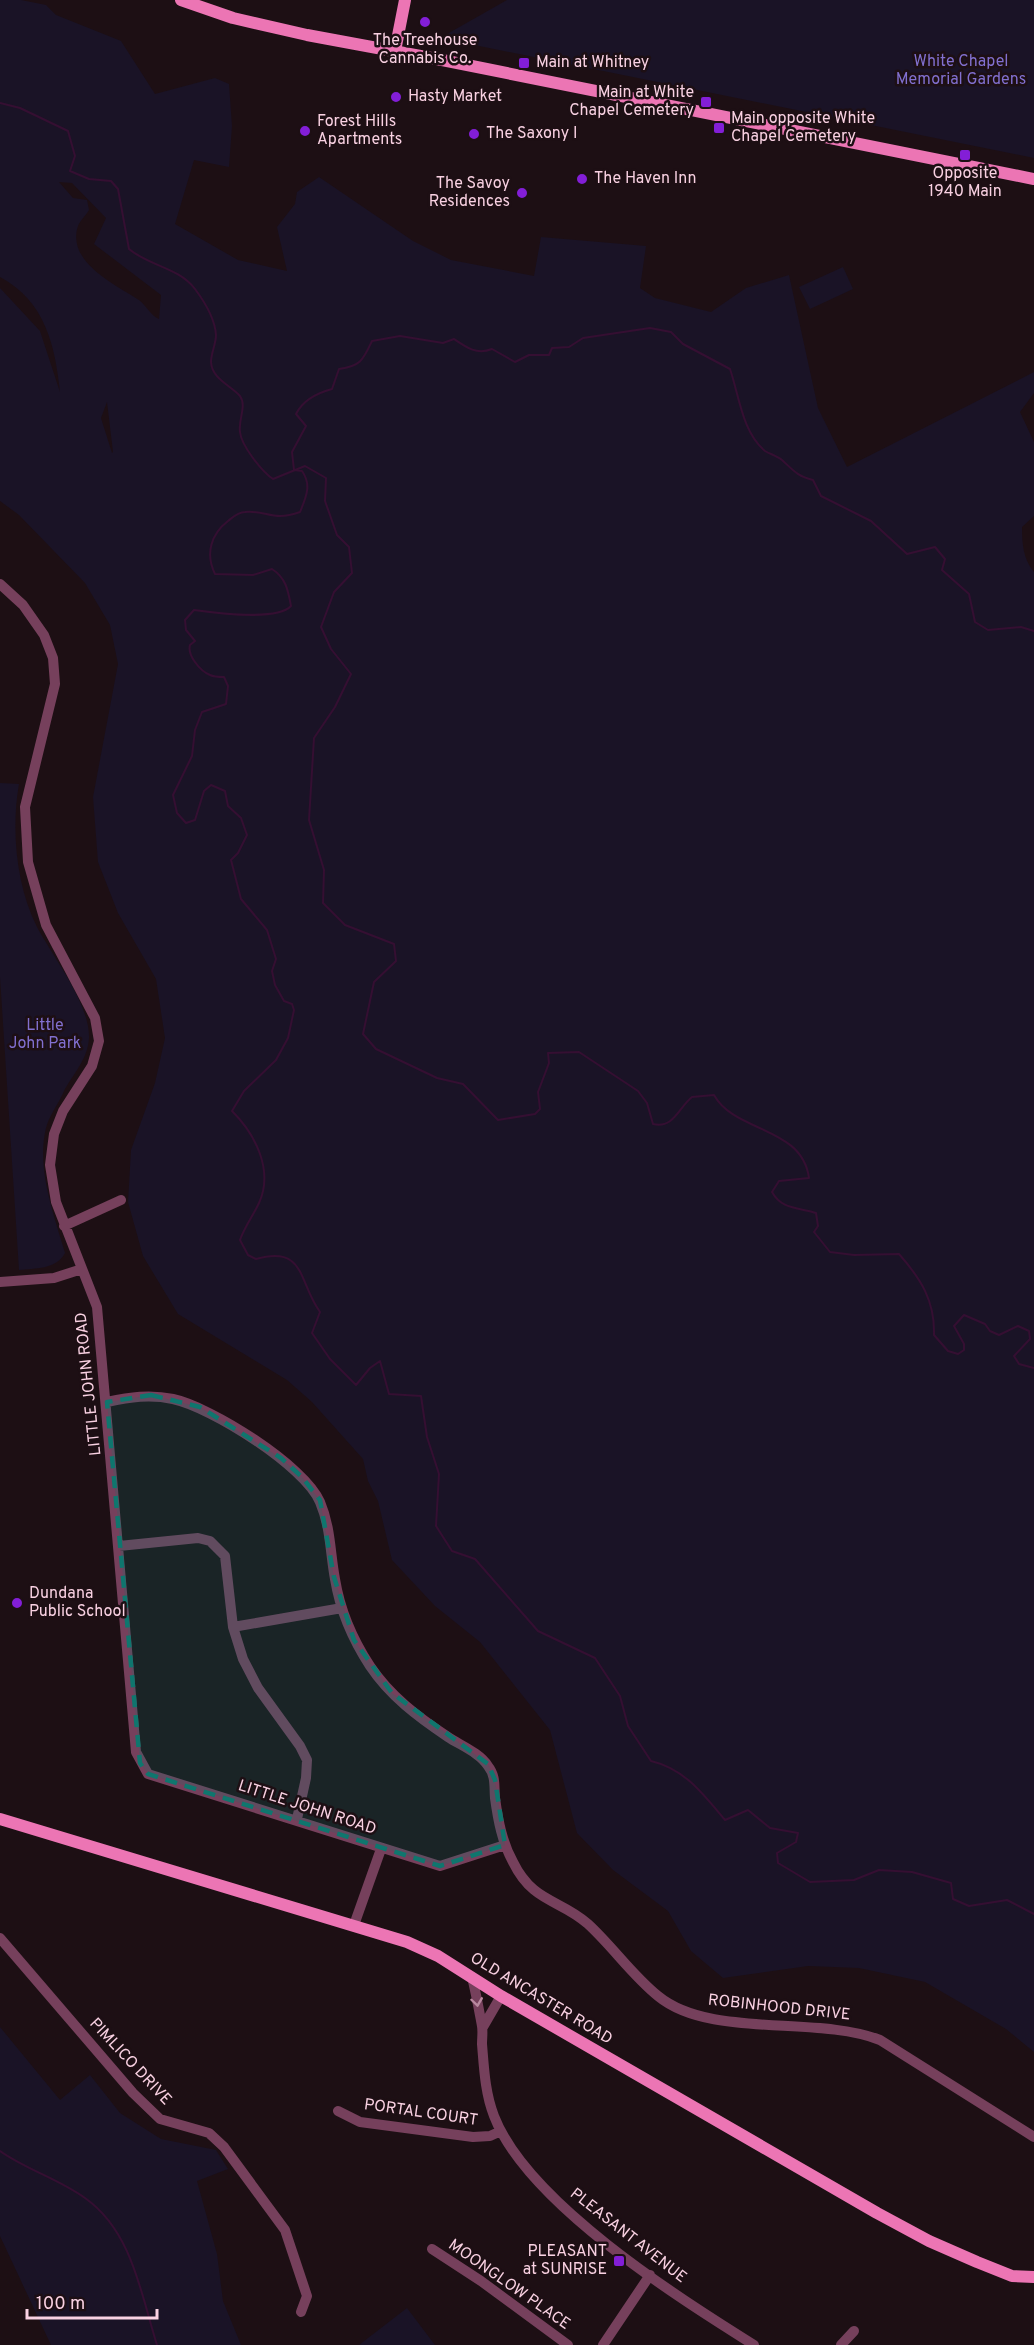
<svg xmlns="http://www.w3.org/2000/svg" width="1034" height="2345" viewBox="0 0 1034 2345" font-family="Overpass,sans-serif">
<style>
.green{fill:#1a1326;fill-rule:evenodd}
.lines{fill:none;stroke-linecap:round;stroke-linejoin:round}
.stream{stroke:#350f32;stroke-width:2}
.street{stroke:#76405c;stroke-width:10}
.secondary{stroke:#ec75b4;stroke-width:12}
.oneway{stroke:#b8889f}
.marked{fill:#0f766e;fill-opacity:0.2;stroke:#0f766e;stroke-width:4.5;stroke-dasharray:12 8;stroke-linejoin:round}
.poi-dot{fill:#831ed7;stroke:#1d0f14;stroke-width:2}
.labels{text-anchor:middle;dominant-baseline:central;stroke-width:5;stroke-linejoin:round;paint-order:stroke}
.poi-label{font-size:16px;fill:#f9d1e2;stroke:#1d0f14;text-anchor:start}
.park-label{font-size:16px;fill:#8270d0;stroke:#1d0f14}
.street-label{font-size:16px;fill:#f9d1e2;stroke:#1d0f14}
</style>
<rect width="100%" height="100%" fill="#1d0f14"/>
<path class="green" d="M0 0H21L46 5 56 15 121 41 155 94 215 78 229 84 232 126 229 167 194 160 175 224 238 260 287 271 277 227 295 204 297 192 319 177 413 241 451 260 534 276 541 237 646 246 640 288 655 298 711 312 746 288 789 275 818 408 847 467 1034 372V393L1020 412 1034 442V516L1022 527C1022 543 1023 559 1034 572V2052L1006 2029 925 1982 859 1968 808 1966 723 1978 691 1951 668 1911 613 1870 577 1833 550 1730 480 1642 435 1606 392 1560 378 1501 368 1481 363 1459 312 1402 287 1380 178 1314 143 1256 128 1202 131 1150 155 1083 165 1038 156 979 118 913 98 862 93 797 118 664 110 625 85 583 19 515 0 501V288L40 331 60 392C55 345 45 301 0 277ZM59 182 72 183 106 218 94 244 161 295 159 319C151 316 146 305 139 300 116 285 66 262 78 226 80 221 86 215 89 210L87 200 73 198ZM107 402 113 452 112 453 101 418Z
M507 0H1034V158L440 38Z
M843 267 853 289 810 309 799 287Z
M0 783 19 784C11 829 16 885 37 927 53 957 90 1004 89 1038 88 1059 73 1074 64 1091 59 1103 49 1116 46 1128 36 1168 54 1215 65 1253 56 1270 35 1268 19 1270L0 977Z
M0 2027 60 2100 90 2075 120 2113 161 2139 216 2150 228 2169 197 2181 217 2254 223 2301 241 2345H51L0 2236Z
M407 2308 435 2345H359Z"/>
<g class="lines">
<path class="stream" d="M0 103 20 108 68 131 75 156 70 171 89 179 111 181 118 189 129 249C149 266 178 267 195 289 204 301 215 319 216 335 216 344 211 353 211 362 212 379 230 385 240 396 247 406 238 420 240 432 241 445 262 472 273 479L305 466 326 478 325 501 337 535 349 547 352 573 334 592 321 627 331 649 351 674 335 707 314 738 309 820 324 870 323 903 345 925 394 944 396 961 374 982 363 1034 376 1049 437 1078 463 1084 498 1120 535 1114 540 1109 538 1092 549 1063 548 1053 579 1052 638 1091 647 1103 653 1124C674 1129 679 1107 692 1097L714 1095C735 1133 802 1126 809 1178L779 1181 772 1192C782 1210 798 1207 816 1213L818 1226 814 1232 830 1252 854 1255 899 1254C921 1279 935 1301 934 1335L948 1351 958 1354 964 1350V1344L954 1326 964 1315 985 1324 990 1331 999 1335 1018 1326 1029 1331 1030 1339 1014 1356 1019 1364 1034 1368
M294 470 302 471C312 485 306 497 300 512 272 522 268 510 245 512 238 512 233 517 228 521 211 534 205 554 215 574L253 575 272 569C286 578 288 590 291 606 277 621 215 613 194 610L185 620 186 630 195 641 190 645C187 655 200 671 210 675 214 677 220 677 224 677L228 686 226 704 202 712 195 730 192 756 173 795 177 813 186 823 195 820 204 791 211 785 225 791 228 806 241 818 247 835 238 853 231 860 241 899 267 930 276 959 272 971 275 985 284 1001 292 1004 294 1010 288 1038 276 1060 244 1091 232 1111C255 1134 274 1170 259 1203 253 1216 245 1226 240 1240L248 1255 256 1259C306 1245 298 1282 320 1312L312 1333 330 1359 356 1385 370 1368 380 1361 389 1394 421 1396 427 1437 439 1474 436 1526 452 1551 475 1559 538 1631 595 1658 620 1696 628 1726 651 1761C685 1769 703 1794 725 1820L748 1810 770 1828 798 1833 796 1842 777 1853 778 1863 810 1882 854 1880 879 1870 912 1872 951 1883 953 1899 969 1906 1007 1900 1034 1914
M294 470 292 452 306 426 296 414C303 400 317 393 332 389L339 369C361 366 363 360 372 341L400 336 443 343 454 339C467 348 477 355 492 349L515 362 529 355H549L552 348 569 347 583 338 650 328 671 332 683 344 730 369C739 395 742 432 765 451 770 454 777 456 782 460 793 470 797 476 813 480L821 496 871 521 907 554 935 547 945 559 942 570 969 594 975 622 988 630 1021 627 1034 631
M0 2151C27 2170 59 2179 85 2198 132 2231 141 2294 157 2345"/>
<path class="street" d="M0 584 23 605 44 635 53 658 55 684 25 807 28 862 46 925 95 1018 99 1041 92 1066 63 1111 54 1134 50 1165 56 1202 97 1307 136 1752 148 1774 440 1866 505 1845
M64 1226 121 1200
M0 1282 54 1278 82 1269
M107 1402C130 1397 150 1394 173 1399 211 1407 305 1466 320 1502 331 1528 330 1553 335 1579 340 1610 353 1640 370 1666 390 1696 418 1717 448 1737 460 1745 480 1753 488 1766 496 1776 494 1786 495 1798 498 1820 502 1842 513 1862 533 1903 560 1899 588 1924 613 1947 632 1975 658 1996 710 2039 816 2015 880 2040L1034 2137
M119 1546 198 1538 210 1541 225 1556 233 1627 243 1659 258 1688 300 1746 307 1760 306 1778 297 1819
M233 1627 342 1608
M354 1925 381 1849
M0 1938 133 2093 160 2119 209 2133 224 2147 285 2230 307 2296 301 2312
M472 1977C476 1993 479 2010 482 2026 483 2032 482 2038 482 2044 484 2068 485 2093 494 2116 527 2202 676 2296 754 2345
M483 2027 501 1996
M338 2111 360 2122 473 2137 490 2136 501 2131
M432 2249 481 2281 568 2345
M603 2345 650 2275
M841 2345 854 2331"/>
<path class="secondary" d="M181 0 233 18 307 35 442 60 1034 179
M395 51 405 0
M0 1819 407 1942 438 1956 501 1996 877 2213 929 2241 977 2262 1012 2276 1034 2277"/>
</g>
<defs><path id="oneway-chevron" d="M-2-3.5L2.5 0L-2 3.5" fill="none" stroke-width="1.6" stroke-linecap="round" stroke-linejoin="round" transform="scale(1.5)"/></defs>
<use class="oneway" href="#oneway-chevron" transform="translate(477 2002) rotate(82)"/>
<path class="marked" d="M151 1395 200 1407 281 1458 302 1477 320 1500 334 1577 354 1640 392 1693 488 1764 495 1780 505 1845 440 1866 148 1774 140 1763 107 1402Z"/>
<g class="poi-dot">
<circle cx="425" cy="22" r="6"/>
<rect x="518" y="57" width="12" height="12" rx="3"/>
<circle cx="396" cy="97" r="6"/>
<rect x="700" y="96" width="12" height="12" rx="3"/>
<rect x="713" y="122" width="12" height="12" rx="3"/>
<circle cx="305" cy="131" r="6"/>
<circle cx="474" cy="134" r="6"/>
<rect x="959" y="149" width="12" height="12" rx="3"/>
<circle cx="582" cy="179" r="6"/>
<circle cx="522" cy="193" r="6"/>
<circle cx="17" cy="1603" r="6"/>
<rect x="613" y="2255" width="12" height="12" rx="3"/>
</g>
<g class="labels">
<g class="poi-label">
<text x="425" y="41" text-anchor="middle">The Treehouse<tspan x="425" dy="18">Cannabis Co.</tspan></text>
<text x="536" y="63">Main at Whitney</text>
<text x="694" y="93" text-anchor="end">Main at White<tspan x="694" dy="18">Chapel Cemetery</tspan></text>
<text x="408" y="97">Hasty Market</text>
<text x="731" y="119">Main opposite White<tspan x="731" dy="18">Chapel Cemetery</tspan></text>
<text x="317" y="122">Forest Hills<tspan x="317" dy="18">Apartments</tspan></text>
<text x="486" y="134">The Saxony I</text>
<text x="965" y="174" text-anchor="middle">Opposite<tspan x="965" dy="18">1940 Main</tspan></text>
<text x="594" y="179">The Haven Inn</text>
<text x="510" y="184" text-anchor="end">The Savoy<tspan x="510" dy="18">Residences</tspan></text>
<text x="29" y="1594">Dundana<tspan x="29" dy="18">Public School</tspan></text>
<text x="607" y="2252" text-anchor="end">PLEASANT<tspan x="607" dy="18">at SUNRISE</tspan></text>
</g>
<g class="park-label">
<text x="961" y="62">White Chapel<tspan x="961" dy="18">Memorial Gardens</tspan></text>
<text x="45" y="1026">Little<tspan x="45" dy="18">John Park</tspan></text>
</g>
<g class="street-label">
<text transform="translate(89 1384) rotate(-96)">LITTLE JOHN ROAD</text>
<text transform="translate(307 1808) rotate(18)">LITTLE JOHN ROAD</text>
<text transform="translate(541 1999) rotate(31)">OLD ANCASTER ROAD</text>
<text transform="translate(779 2008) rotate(6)">ROBINHOOD DRIVE</text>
<text transform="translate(130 2062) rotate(47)">PIMLICO DRIVE</text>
<text transform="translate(421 2113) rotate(8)">PORTAL COURT</text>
<text transform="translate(628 2236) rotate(38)">PLEASANT AVENUE</text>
<text transform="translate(509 2285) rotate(35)">MOONGLOW PLACE</text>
</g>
</g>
<path d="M27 2309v9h130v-9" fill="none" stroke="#f9d1e2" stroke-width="3"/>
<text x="36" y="2309" font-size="18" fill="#f9d1e2" stroke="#1d0f14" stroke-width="4.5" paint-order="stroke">100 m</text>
</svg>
